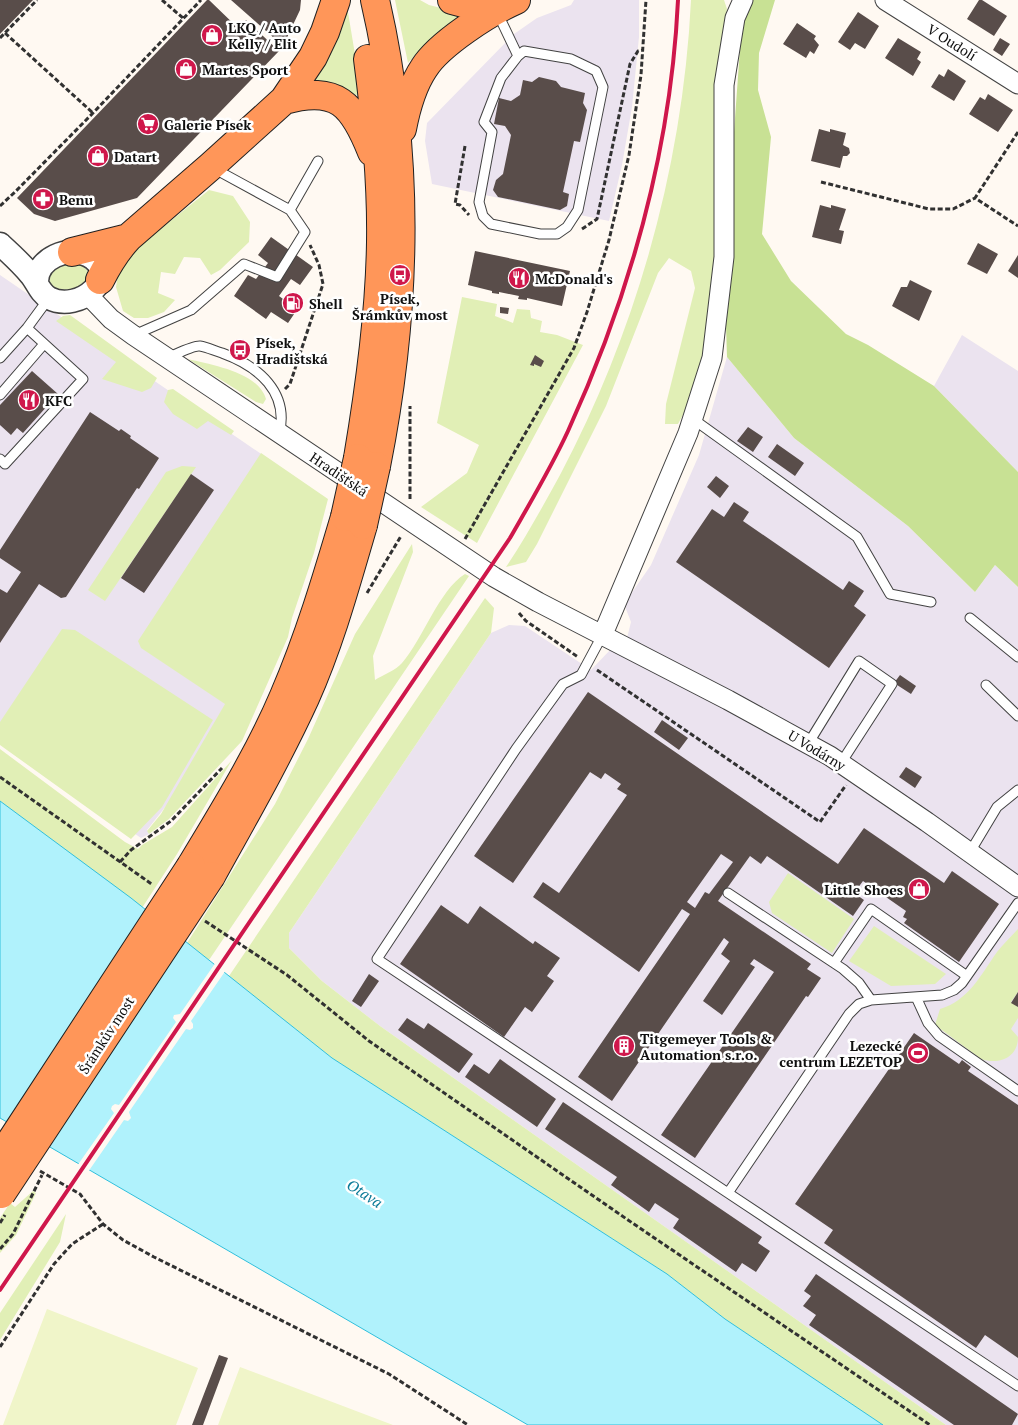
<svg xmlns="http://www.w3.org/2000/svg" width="1018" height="1425" viewBox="0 0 1018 1425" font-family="'PT Serif',serif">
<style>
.industrial{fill:#ebe3ef}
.green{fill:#e1efb6}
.forest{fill:#c8e194}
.pitch{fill:#f0f5c9}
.water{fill:#b0f2fc;stroke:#2fbfdc}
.pier{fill:#fff9f2}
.building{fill:#594d4a;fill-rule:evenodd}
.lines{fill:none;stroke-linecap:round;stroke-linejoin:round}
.service-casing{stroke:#424242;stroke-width:11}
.minor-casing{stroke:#424242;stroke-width:21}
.tertiary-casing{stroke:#424242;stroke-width:25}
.trunk-casing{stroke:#202020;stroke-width:30}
.path{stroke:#313131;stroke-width:3;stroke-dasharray:5 2.5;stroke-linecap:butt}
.service{stroke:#fff;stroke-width:9}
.minor{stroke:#fff;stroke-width:19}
.tertiary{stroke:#fff;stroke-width:22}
.trunk{stroke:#ff9659;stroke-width:28}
.rail{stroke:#cf174b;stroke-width:4}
.trunk-bridge-casing{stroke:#202020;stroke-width:30;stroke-linecap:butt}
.trunk-bridge{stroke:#ff9659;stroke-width:28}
.labels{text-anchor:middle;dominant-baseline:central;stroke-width:5;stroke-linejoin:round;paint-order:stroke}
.poi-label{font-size:14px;font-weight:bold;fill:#0f0f0f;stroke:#fff;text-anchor:start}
.street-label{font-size:14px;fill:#0f0f0f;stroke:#fff}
.water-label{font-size:15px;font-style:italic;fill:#0b7b98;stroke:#fff}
</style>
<rect width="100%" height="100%" fill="#fff9f2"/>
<path class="industrial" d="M574 0H639V37L632 107 622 165 609 221 432 184 425 141 427 123 514 34 537 18 571 5Z
M0 275 324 497 248 665 170 801 147 830 149 834 141 838 0 741Z
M962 335 1018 371V472L934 386Z
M727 357 794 438 908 526 975 592 995 565 1018 587V1425H946L380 1026 322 981 289 948V933L491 633 509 625 525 626 591 670 611 649 627 638 631 622 624 604 651 565 699 455Z"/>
<path class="green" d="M346 0 362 97 343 90 302 85Z
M395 0H420L429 5 449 10 474 14C448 27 427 40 408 63Z
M691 0H724L727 9 716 89 714 271 706 337 694 394 678 424H665L666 404 695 288 691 271 669 258 658 273 606 406 537 544 526 562 506 567C526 537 543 506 560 475 637 329 683 165 691 0Z
M209 190 233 196 250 222 249 242 220 270 211 275 200 258 184 257 175 274 161 272 158 293 175 300 164 312 148 318H134L123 311 116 287 119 268 132 252Z
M80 263C92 273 90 277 81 289 60 290 38 292 57 264Z
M462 297 497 304 495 316 513 323 517 309 530 310 531 318 542 321 540 332 557 335 583 345 477 543 421 507 467 473 479 445 437 423Z
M70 315 157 378 151 388 142 392 102 379 116 362 56 321 63 316Z
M188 359C212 365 258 372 266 399L263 404 256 402Z
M173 389 234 431 231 435 208 421 197 429 173 414 164 402 168 390Z
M261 453 328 499 314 553 292 618 288 637 242 741 169 819 149 834 147 831 161 814 225 704 141 648 138 641Z
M182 466 196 467 105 601 88 590 166 472Z
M412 544 413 552 373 656 375 680C383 675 396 670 402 663 423 639 439 590 465 574L469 576 209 960 187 943 275 804 308 739 355 634Z
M485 598 494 608 491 633 289 933V948L322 981 380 1026 946 1425H883L725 1319 667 1274 332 1058 229 976Z
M62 629 75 630 213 720 162 807 131 839 0 745V722Z
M0 749 125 842 138 849 142 845 172 827 232 760 177 854 142 908 0 801Z
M788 873 854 919 832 953 772 913 769 902Z
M874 926 946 974 935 984 891 986 849 961Z
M1018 929V992L1011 1002 1018 1007V1018L1011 1029 1018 1037C1018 1058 999 1065 981 1059L935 1025 940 1009C968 1001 981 975 997 952 1003 944 1011 937 1018 929Z
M33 1191 36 1193 16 1235 0 1253V1218L10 1203 15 1207Z
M66 1214 60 1242 0 1340V1313Z"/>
<path class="forest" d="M749 0H775L759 53 758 90 771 137 762 234 791 281 846 334 868 345 934 386 1018 472V587L995 565 975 592 908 526 794 438 727 357 725 293 734 132 742 21Z"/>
<path class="pitch" d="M47 1309 198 1368 176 1425H3Z
M240 1367 393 1425H218Z"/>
<path class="water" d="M0 801 131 898 332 1058 667 1274 725 1319 883 1425H528L0 1118Z"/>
<path class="pier" d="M216 962 226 970 191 1021 193 1024V1028L190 1030 186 1029 129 1112 131 1118 128 1121 124 1120 88 1172 77 1166 114 1113 111 1109 112 1106 115 1104 119 1105 176 1022 173 1018 174 1015 180 1014Z"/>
<path class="building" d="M0 0H33L0 34Z
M207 0H209L238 28 246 20 279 51 137 198 55 221 34 214 17 198Z
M231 0H301L300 10 283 46Z
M979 0H982L1007 16 994 36 967 19Z
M858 12 879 26 865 49 855 43 850 50 838 42Z
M797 23 816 36 814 39 819 45 814 54 810 51 806 58 783 44Z
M898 38 921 52 917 59 921 62 913 76 885 58Z
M1000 38 1010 44 1002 56 993 50Z
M948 69 966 81 954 101 931 87 939 74 944 77Z
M539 77 556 81 561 87 585 93 583 103 587 110 580 142 574 141 563 192 569 194 567 206 560 210 498 197 493 190 496 180 503 174 511 135 505 126 494 124 499 98 511 101 520 95 523 80 532 82Z
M988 94 1013 110 998 132 969 114 980 97 985 100Z
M819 129 830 132V129L846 133 843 145 849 148 850 153 847 156H843L840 168 811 161Z
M820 205 831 208V205L846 209 839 230 844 231 841 244 812 237Z
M271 237 313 267 300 285 291 279 279 296 286 301 292 293 303 301 288 323 271 312 266 319 234 296 248 275 256 279 268 263 258 255Z
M978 243 998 254 987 274 967 264Z
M475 251 570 271 562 306 527 298V300L518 299 519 296 499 292V294L492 293V291L468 285Z
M1018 255V278L1008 271Z
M910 280 932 291 919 321 892 306 901 287H907Z
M500 307 509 308 508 314 500 313Z
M535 355 544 361 541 367 534 364V366L530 365Z
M32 371 58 394 23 433 17 428 11 435 0 425V405Z
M90 412 119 431 121 429 131 436 130 438 159 458 139 489 137 488 66 597 61 598 39 584 0 643V589L7 593 21 572 0 558V550Z
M748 427 763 437 753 452 737 441Z
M777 444 804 463 795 476 768 457Z
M191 474 214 490 144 593 121 578Z
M716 476 729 486 720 498 707 487Z
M734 502 749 512 743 521 843 590 849 581 864 591 854 606 866 615 829 668 676 562 712 509 724 517Z
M900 675 916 686 911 694 894 683Z
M588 692 838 864 864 828 944 883 952 871 999 904 959 962 904 923 907 919 903 917 906 911 863 881 854 893 864 900 853 916 767 856 761 864 750 856 718 901 811 964 807 969 821 978 808 997 806 996 695 1158 661 1135 774 972 754 959 750 964 755 967 722 1015 703 1001 730 961 721 954 729 942 724 938 612 1101 578 1077 690 914 682 909 639 972 533 897 543 882 559 893 627 795 617 789 621 784 605 773 601 779 590 772 513 883 474 856ZM721 854 733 862 709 894 705 892 695 908 687 902Z
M662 720 688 738 679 750 654 732Z
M906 767 922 777 915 788 899 777Z
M441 905 468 924 480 906 533 944 535 941 560 958 547 976 554 981 532 1012 525 1007 504 1037 400 964Z
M369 974 379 981 361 1007 352 1001Z
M1018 992V1007L1011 1003Z
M407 1018 424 1029 428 1023 473 1054 459 1073 398 1030Z
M914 1033 959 1064 962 1060 971 1067 968 1071 1018 1105V1358L985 1335 976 1348 824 1243 833 1230 795 1204Z
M500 1059 556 1099 537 1127 465 1077 474 1064 489 1074Z
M563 1102 762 1237 758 1243 770 1251 756 1272 742 1263 736 1272 673 1228 679 1219 655 1203 649 1212 611 1185 617 1177 545 1129Z
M816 1274 1018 1414 1012 1425H954L809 1325 816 1315 803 1306 811 1296 804 1291Z
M219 1355 228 1358 203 1425H192Z"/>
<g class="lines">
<g class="service-casing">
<path id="service" d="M497 12 518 56 501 78 484 122 492 132 479 202 483 216 491 224 540 234H557L567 227 578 210 603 87 596 71 571 59 524 51 518 56
M290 210 318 161
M134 335 191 310 244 264 277 277 305 232 290 210 213 168
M0 358 27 328 49 298
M167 358C175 355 193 345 200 346 207 347 215 351 222 353 258 366 290 392 279 435
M0 395 44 344
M693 419 857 537 890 594 931 602
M0 459 5 464 83 379 27 328
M970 618 1018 657
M603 634 581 675 563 684 516 749 377 959 728 1193
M986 685 1018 716
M808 744 859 661 892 684 841 763
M970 852 997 807 1018 790
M728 893 843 969 859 983 871 1000
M1018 903 962 983 954 990 942 995 871 1000 859 1004 849 1014 728 1193 1018 1386
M834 963 871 909 967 976
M916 997 928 1023 939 1036 1018 1091"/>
</g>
<g class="minor-casing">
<path id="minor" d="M885 0 1018 84
M88 295 111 319 133 335 494 577 538 602 728 700 830 756 927 822 1018 887
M603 634 688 433 712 358 724 257V85L735 18 743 0"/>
</g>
<g class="tertiary-casing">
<path id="tertiary" d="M0 244C11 254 21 263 30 274 37 282 40 293 49 298 79 314 123 275 89 256 69 245 36 258 37 283"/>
</g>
<g class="trunk-casing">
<path id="trunk" d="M375 0C411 155 407 311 376 466
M452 0 482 8 496 9
M284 100C337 85 353 104 372 152
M402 129C406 108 412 86 424 68 439 44 489 12 516 0
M72 252 128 238
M100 280C108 264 116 251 128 238L211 166 284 100 313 57 325 32 336 0
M358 458C370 387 380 315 381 242 382 181 376 120 368 59
M191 866C224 811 259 755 284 696 309 638 327 578 345 517
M211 876C243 818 277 759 305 698 330 642 346 583 363 525"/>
</g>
<path class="path" d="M162 0 183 18
M5 33 93 113
M0 38 37 0
M1018 132 975 198 1018 226
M465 146 455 204 460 205 469 215
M821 182 929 209H953L975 198
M0 206 15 192 93 113 201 0
M582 229 597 219 630 64 638 51 643 50
M285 389 290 384 323 284 319 265 310 245
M410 499V406
M465 539 574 348 587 312 609 240 629 155 641 75 646 0
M367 593 401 536
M519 613 526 621 578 657
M597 670 820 822 846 785
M0 777 153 885
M120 862 131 850 171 821 222 768
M205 921 287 975 369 1041 628 1220 930 1425
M40 1171 80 1194 103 1224 123 1240 154 1257 389 1374 468 1425
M0 1223 5 1215
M0 1249 13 1234 42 1175
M0 1347 54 1264 72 1244 103 1224"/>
<use href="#service" class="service"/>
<use href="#minor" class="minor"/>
<use href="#tertiary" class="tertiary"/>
<use href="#trunk" class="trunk"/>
<path class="rail" d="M0 1290 510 538C530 503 551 468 568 431 630 295 671 150 678 0"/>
<g class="trunk-bridge-casing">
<path id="trunk-bridge" d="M345 517 358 458
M363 525 376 466
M0 1158 191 866
M1 1194 211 876"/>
</g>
<use href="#trunk-bridge" class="trunk-bridge"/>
</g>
<defs>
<g id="shop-disc" transform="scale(1.125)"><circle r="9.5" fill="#cf174b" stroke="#fff"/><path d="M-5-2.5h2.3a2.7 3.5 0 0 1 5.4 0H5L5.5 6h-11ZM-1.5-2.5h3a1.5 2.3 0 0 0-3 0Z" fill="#fff"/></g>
<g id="supermarket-disc" transform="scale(1.125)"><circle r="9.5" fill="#cf174b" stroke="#fff"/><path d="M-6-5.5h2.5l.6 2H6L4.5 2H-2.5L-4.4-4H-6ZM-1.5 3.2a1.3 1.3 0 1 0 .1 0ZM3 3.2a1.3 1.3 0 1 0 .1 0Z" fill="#fff"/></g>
<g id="pharmacy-disc" transform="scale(1.125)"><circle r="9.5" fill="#cf174b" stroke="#fff"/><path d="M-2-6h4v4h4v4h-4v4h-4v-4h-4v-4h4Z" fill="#fff"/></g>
<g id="bus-disc" transform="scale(1.125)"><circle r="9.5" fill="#cf174b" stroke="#fff"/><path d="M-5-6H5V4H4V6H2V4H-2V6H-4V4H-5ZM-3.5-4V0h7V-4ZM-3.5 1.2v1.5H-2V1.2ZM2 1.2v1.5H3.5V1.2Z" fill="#fff"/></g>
<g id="restaurant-disc" transform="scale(1.125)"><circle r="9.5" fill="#cf174b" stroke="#fff"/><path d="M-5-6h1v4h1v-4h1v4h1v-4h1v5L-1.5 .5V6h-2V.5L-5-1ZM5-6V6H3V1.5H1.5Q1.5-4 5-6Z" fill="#fff"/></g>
<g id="fuel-disc" transform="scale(1.125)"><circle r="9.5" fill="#cf174b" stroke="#fff"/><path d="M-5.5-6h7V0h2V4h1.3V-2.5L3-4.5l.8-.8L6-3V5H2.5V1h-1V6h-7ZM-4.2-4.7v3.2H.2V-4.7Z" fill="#fff"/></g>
<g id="building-disc" transform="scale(1.125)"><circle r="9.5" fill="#cf174b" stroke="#fff"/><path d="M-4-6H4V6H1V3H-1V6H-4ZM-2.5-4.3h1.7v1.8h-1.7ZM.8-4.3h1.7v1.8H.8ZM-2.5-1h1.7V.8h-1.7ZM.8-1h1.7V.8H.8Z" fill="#fff"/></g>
<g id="stadium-disc" transform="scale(1.125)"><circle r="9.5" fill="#cf174b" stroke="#fff"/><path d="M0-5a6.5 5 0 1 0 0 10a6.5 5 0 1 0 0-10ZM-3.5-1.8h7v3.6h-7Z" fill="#fff"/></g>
</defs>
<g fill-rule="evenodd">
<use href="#shop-disc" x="212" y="35"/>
<use href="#shop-disc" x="186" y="69"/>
<use href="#supermarket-disc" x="148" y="124"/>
<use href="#shop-disc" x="98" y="156"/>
<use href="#pharmacy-disc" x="43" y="199"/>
<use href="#bus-disc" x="400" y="275"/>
<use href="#restaurant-disc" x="519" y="278"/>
<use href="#fuel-disc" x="293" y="303"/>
<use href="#bus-disc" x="240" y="350"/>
<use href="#restaurant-disc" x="29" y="400"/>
<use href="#shop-disc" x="919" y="889"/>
<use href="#building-disc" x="624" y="1046"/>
<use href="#stadium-disc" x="918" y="1053"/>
</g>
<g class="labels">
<g class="poi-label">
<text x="228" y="27">LKQ / Auto<tspan x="228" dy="16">Kelly / Elit</tspan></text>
<text x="202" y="69">Martes Sport</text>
<text x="164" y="124">Galerie Písek</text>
<text x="114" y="156">Datart</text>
<text x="59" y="199">Benu</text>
<text x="535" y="278">McDonald's</text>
<text x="400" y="298" text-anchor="middle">Písek,<tspan x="400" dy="16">Šrámkův most</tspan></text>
<text x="309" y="303">Shell</text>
<text x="256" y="342">Písek,<tspan x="256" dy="16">Hradištská</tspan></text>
<text x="45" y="400">KFC</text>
<text x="903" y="889" text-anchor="end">Little Shoes</text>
<text x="640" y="1038">Titgemeyer Tools &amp;<tspan x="640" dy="16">Automation s.r.o.</tspan></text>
<text x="902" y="1045" text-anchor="end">Lezecké<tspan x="902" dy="16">centrum LEZETOP</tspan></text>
</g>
<g class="street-label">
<text transform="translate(952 42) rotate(32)">V Oudolí</text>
<text transform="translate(339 474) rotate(34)">Hradišťská</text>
<text transform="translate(817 750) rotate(31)">U Vodárny</text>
<text transform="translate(106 1035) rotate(-57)">Šrámkův most</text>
</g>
<g class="water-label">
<text transform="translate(365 1193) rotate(33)">Otava</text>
</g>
</g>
</svg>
